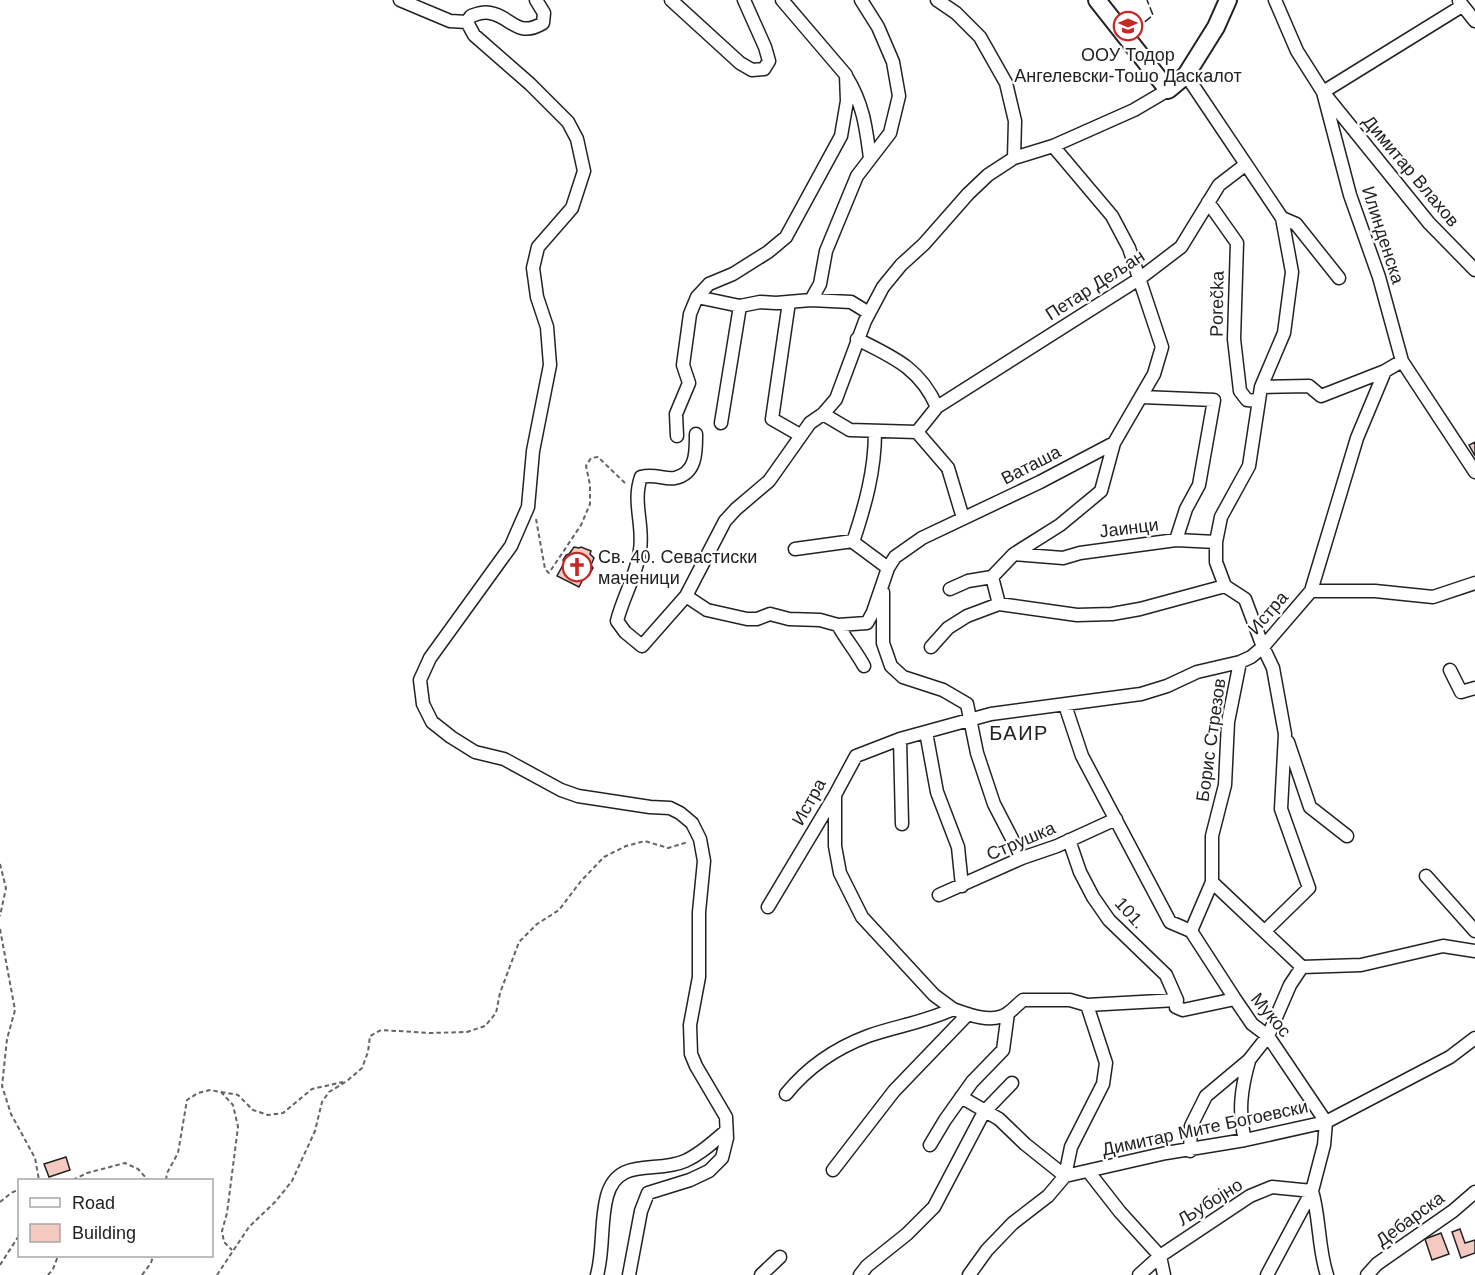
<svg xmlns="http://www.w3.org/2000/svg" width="1475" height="1275" viewBox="0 0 1475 1275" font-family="Arial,sans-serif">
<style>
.building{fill:#f3c9c0;stroke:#222;stroke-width:1.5}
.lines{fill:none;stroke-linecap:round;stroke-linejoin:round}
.street-casing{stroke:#222;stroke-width:15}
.secondary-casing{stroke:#222;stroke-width:20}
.path{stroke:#646464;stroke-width:2;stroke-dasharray:4.5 3;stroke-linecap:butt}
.street{stroke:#fff;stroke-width:12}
.secondary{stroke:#fff;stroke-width:16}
.fence{stroke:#222;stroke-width:1.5;stroke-dasharray:8 3;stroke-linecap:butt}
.labels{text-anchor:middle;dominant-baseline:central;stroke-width:4.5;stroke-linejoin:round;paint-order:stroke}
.poi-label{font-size:18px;fill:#222;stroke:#fff}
.street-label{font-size:18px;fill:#222;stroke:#fff}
.neighbourhood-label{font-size:20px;letter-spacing:1.5px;fill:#222;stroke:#fff}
</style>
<rect width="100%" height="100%" fill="#fff"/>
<path class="building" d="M1475 442V456L1469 445Z
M574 547 579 548 581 547 591 551 590 554 594 558 591 565 593 568 589 575H585L579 587 557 576 564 563 563 560 566 555 569 554Z
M66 1157 70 1170 49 1177 44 1164Z
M1460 1229 1465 1243 1475 1240V1253L1461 1258 1452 1232Z
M1441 1233 1449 1254 1432 1260 1425 1239Z"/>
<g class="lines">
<g class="street-casing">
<path id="street" d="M400 0 450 21 467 22
M536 0 544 13 543 23C517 39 511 16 490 13 483 11 477 14 471 16L467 22 474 35 530 84 568 122 577 139 584 171 572 208 538 247 533 268 537 297 547 327 550 365 533 451 528 507 511 546 430 658 420 680 423 704 432 722 451 737 475 752 504 759 561 790 578 796 650 807 670 808 680 813 692 823 700 839 704 861 699 912V977L690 1025 691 1054 696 1066 726 1117 727 1138 722 1158 709 1171 690 1180 648 1193 641 1211 629 1275
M671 0 740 63 752 70 764 69 769 61 765 47 744 0
M937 0 956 13 980 37 1006 83 1015 121 1014 158
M1275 0 1297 51 1323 92 1350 195 1379 277 1402 361 1475 472
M1459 1 1475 21
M1462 6 1323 92 1429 223 1475 270
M1186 75 1282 218 1292 272 1284 333 1261 387 1249 466 1221 517 1216 542V562L1225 586 1245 599 1263 647 1273 668 1285 734 1281 809 1309 888 1265 931
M846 76C863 103 866 127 870 158
M1208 202 1237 243 1234 339 1240 391 1247 400 1259 401
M1282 218 1296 224 1339 278
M697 297 740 306
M811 300 851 302 869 313
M789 302 772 419 800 435
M857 339C893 357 920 368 937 407L917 432
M1261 387 1309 386 1321 396 1385 371
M1142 397 1214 400 1199 485 1186 509 1176 540
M937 407 1139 279 1181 247 1219 185 1245 165
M823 414 850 430 917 432 948 468 963 518
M721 423 740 306 760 302 776 303 811 300 820 284 826 251 857 176 890 133 899 96 893 62 878 27 861 0
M875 432C875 471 865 506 853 542L888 568
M696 434C696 451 697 473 675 478 664 480 655 473 641 477 632 502 644 525 640 550 637 574 623 597 617 621L625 632 642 646 686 596 725 521 736 509 769 481 810 423 823 414 836 399 865 321 883 287 901 265 924 244 968 194 988 175 1014 158 1053 146 1134 110 1168 90
M677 436 676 414 689 383 683 365 690 314 697 297 709 284 733 274 768 252 786 237 841 136 847 101 846 75 782 0
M795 549 853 541
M1014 554 1063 558 1080 553 1176 540 1216 542
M950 589 968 581 992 577
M1311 591H1375L1433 597 1475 583
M883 592V643L891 666 903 677 943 690 967 704 977 753 994 804 1022 858
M686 596 707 610 747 619H757L770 614 789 619 820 620 838 625 867 623 873 612 888 568 895 557 922 538 1040 482 1114 443 1154 374 1162 347 1129 248 1112 216 1053 146
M999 604 992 577 1014 554 1060 525 1101 491 1114 443
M838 625C846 640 856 651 864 666
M931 647 948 628 967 616 999 604 1077 615 1112 614 1140 609 1225 586
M1240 662 1228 722 1225 785 1212 836V882L1302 967 1361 965 1443 946 1475 951
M1450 670 1461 692 1475 688
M1065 705 1082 756 1170 922 1191 931
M926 732 937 792 958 847 962 886
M900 739 902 824
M1288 742 1310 807 1347 836
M835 796V846L840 873 862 917 934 995 953 1009
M1069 840 1080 872 1093 897 1109 920 1166 975 1177 1000
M1426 876 1475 931
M939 895 1022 858 1057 846 1116 819
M768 907 835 795 856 756 900 739 991 714 1141 694 1167 686 1197 672 1240 662 1251 657 1263 647 1311 591 1357 438 1385 371 1402 361
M1191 931 1235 999 1252 1024 1268 1036 1326 1122 1324 1145 1312 1191 1267 1275
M1191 931 1212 882
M786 1094C807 1068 836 1048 868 1036 896 1026 926 1022 953 1009 969 1015 993 1024 1008 1013 1013 1010 1018 1004 1023 1000H1070L1087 1005 1177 1000 1176 1007 1183 1010 1235 999
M961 1097 999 1119 1025 1144 1065 1176 1166 1153 1245 1140 1326 1122 1450 1057 1475 1038
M1245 1140C1238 1112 1241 1089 1249 1061
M930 1145 945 1120 972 1082 1003 1050 1008 1013
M1190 1151 1191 1126 1206 1096 1249 1060 1268 1036 1290 985 1302 967
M833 1170 894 1091 968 1014
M1088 1171 1120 1212 1160 1256 1164 1275
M597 1275C604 1250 600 1222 607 1196 618 1156 656 1174 685 1161 701 1154 713 1142 726 1131
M761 1275 780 1257
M860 1275 867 1266 907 1234 934 1207 984 1112 1012 1083
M969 1275 987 1250 1013 1223 1048 1196 1065 1176 1071 1147 1103 1084 1106 1063 1087 1005
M1139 1275 1160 1256 1250 1196 1272 1187 1312 1191C1320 1218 1318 1248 1327 1275
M1367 1275 1377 1264 1453 1211 1475 1192"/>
</g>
<g class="secondary-casing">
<path id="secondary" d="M1097 0 1168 90 1186 75 1216 27 1228 0"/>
</g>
<path class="path" d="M536 519 545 569 549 573 581 525 590 504V485L586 466 591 458 598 457 626 484
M0 864 6 888 0 916
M0 929 15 1010 7 1039 2 1086 11 1114 35 1158 39 1180
M221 1092 238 1095 253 1110 268 1115 283 1113 312 1089 343 1082
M73 1180 87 1173 125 1163 138 1169 148 1180
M166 1180 167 1173 178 1153 187 1100 198 1093 210 1090 221 1092 233 1105 238 1127 227 1213 222 1231 224 1242 232 1250
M0 1202 11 1193 20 1189
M0 1265 20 1234
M48 1275 53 1269 58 1256
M142 1275 151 1263 153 1256
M217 1275 249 1227 275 1202 292 1181 315 1131 322 1102 329 1092 347 1081 362 1068 368 1052 370 1036 381 1030 430 1033 467 1032 485 1026 496 1013 500 993 519 942 537 924 559 910 581 881 604 857 626 846 645 841 668 848 688 842"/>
<use href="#street" class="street"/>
<use href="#secondary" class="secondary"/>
<path class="fence" d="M1128 36 1153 15 1147 0"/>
</g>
<defs>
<g id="school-ring" transform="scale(1.5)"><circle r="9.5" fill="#fff" stroke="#c62828" stroke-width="1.5"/><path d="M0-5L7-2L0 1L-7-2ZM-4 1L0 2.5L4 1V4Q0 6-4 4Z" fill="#c62828"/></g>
<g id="church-ring" transform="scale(1.5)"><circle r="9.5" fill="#fff" stroke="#c62828" stroke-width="1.5"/><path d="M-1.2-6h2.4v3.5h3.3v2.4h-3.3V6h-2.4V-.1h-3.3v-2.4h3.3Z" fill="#c62828"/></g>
</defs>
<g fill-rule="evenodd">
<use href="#school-ring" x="1128" y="26"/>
<use href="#church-ring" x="577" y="567"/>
</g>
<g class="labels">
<g class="poi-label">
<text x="1128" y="55">ООУ Тодор<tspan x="1128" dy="21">Ангелевски-Тошо Даскалот</tspan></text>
<text x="598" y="557" text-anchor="start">Св. 40. Севастиски<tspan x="598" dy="21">маченици</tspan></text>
</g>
<g class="street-label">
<text transform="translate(1411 171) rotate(50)">Димитар Влахов</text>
<text transform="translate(1383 235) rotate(72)">Илинденска</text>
<text transform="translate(1095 285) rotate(-33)">Петар Дељан</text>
<text transform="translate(1217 304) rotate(-89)">Porečka</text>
<text transform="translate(1031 465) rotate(-27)">Ваташа</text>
<text transform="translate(1129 528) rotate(-7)">Јаинци</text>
<text transform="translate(1268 613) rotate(-49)">Истра</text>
<text transform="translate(1211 740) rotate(-82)">Борис Стрезов</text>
<text transform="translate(809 802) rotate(-61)">Истра</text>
<text transform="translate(1021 841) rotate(-23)">Струшка</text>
<text transform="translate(1130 913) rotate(48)">101.</text>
<text transform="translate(1271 1015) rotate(50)">Мукос</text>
<text transform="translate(1205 1128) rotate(-12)">Димитар Мите Богоевски</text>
<text transform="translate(1210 1202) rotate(-32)">Љубојно</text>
<text transform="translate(1410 1219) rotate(-36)">Дебарска</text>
</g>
<g class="neighbourhood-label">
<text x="1019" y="733">БАИР</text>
</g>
</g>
<rect x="18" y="1179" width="195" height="78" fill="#ffffff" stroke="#a7a7a7" stroke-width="1.5"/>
<rect x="30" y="1198" width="30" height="9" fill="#ffffff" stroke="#a7a7a7" stroke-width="1.5"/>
<text x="72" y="1209" font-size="18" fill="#222222">Road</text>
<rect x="30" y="1224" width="30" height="18" fill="#f3c9c0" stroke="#a7a7a7" stroke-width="1.5"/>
<text x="72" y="1239" font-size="18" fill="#222222">Building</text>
</svg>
